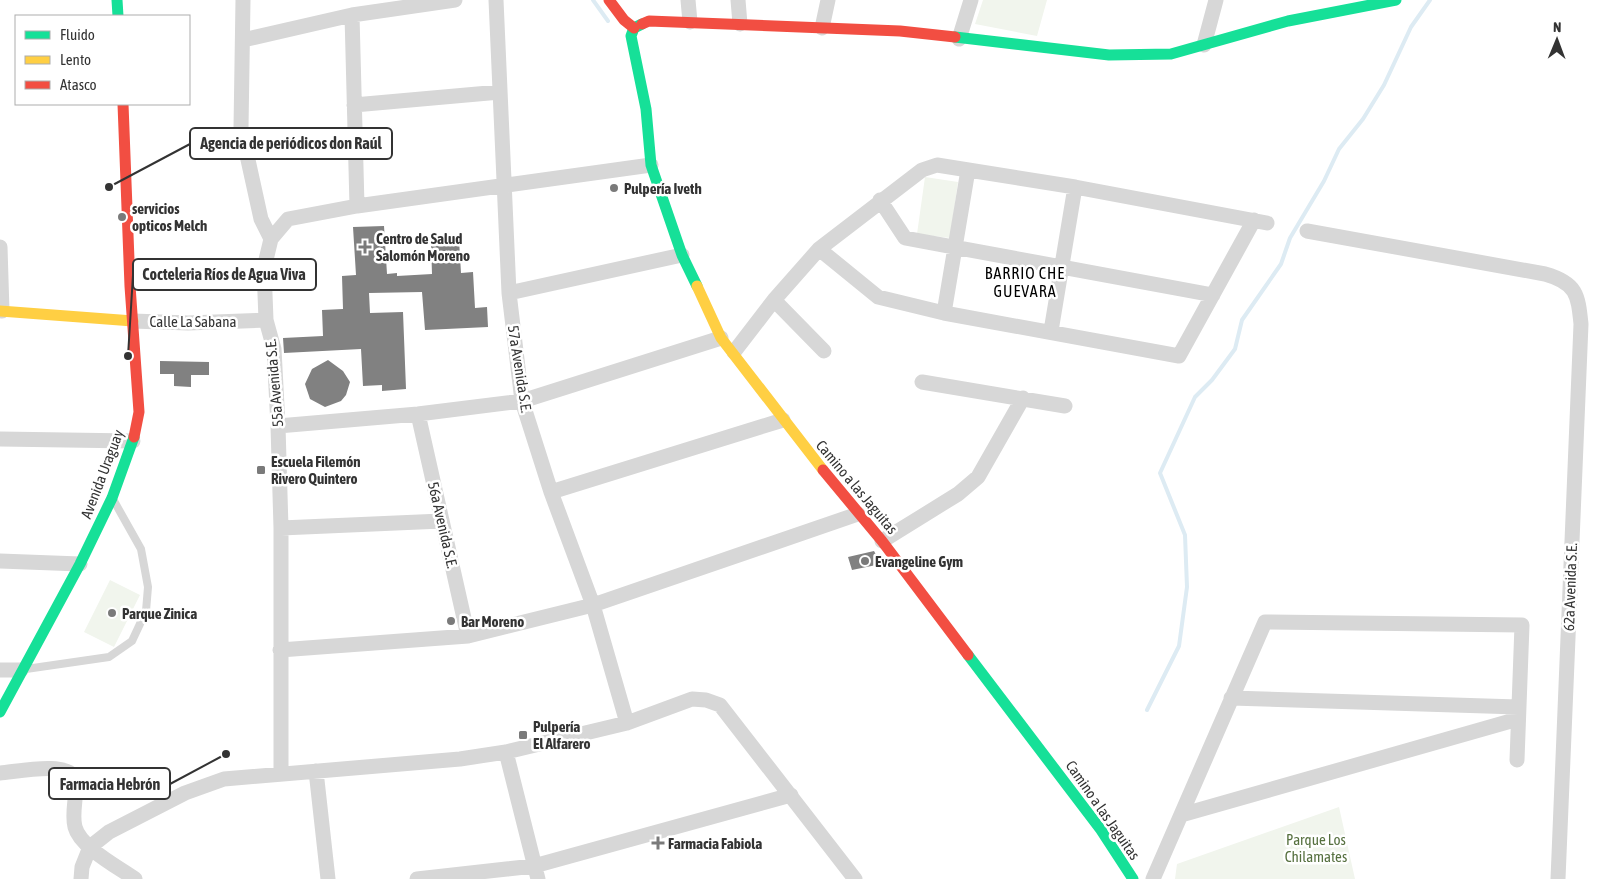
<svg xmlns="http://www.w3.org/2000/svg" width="1597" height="879" viewBox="0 0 1597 879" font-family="'Asap Condensed',sans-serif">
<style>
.green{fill:#f1f5ed}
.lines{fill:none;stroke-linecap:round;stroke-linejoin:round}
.stream{stroke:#ddebf3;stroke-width:4}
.building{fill:#818181}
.lane{stroke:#d7d7d7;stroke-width:8}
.street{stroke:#d7d7d7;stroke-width:15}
.fast{stroke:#16e098;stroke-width:11}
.slow{stroke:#ffcf43;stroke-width:11}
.jam{stroke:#f24e42;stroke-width:11}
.poi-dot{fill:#7a7a7a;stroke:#fff;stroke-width:2}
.labels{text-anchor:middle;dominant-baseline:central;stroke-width:5;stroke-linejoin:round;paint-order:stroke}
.poi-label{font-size:15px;font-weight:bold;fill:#333;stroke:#fff;text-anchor:start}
.street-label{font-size:15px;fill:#333;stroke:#fff}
.park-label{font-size:15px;fill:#56703f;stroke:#fff}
.neighbourhood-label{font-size:16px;letter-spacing:1px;fill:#000;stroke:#fff}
.leader{fill:none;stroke:#333;stroke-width:2}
.callout-dot{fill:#333;stroke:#fff;stroke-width:2}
.callout{fill:#fff;stroke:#333;stroke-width:2}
.callout-label{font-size:16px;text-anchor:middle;font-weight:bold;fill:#333}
</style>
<rect width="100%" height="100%" fill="#fff"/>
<path class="green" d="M983 0H1047L1037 36 975 24Z
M925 177 958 182 950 238 917 234Z
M110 580 140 595 114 647 84 632Z
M1339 807 1355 879H1175L1177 864Z"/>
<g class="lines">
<path class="stream" d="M593 0 608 21
M1147 710 1179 646 1187 587 1185 535 1160 473 1195 397 1212 380 1235 349 1242 320 1281 264 1290 238 1324 181 1339 149 1363 119 1384 85 1411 27 1430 0"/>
</g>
<path class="building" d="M384 226 387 274 397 273V276L432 274 431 242 459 240 461 273 473 272 475 308 487 307 488 327 425 330 422 292 369 293 370 313 403 312 406 389 382 391V385L363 386 361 349 284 353 283 338 323 336 322 310 343 309 342 276 356 275 353 227Z
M328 360 343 371 350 382 346 395 341 401 325 407 310 399 305 384 312 369Z
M160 361 209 362V375H191V387L174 386V374H160Z
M874 551 881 564 852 570 848 557Z"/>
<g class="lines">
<path class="lane" d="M26 669 109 657 132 641 146 611 148 587 141 549 114 501"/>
<path class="street" d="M243 0 241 128 261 219 271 239 264 268 266 320 274 349 278 426 281 528V772
M496 0 509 293 522 401 551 492 593 605 627 723
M688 0 690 22
M738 0 740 24
M352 15 357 206
M822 28 828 0
M959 39 971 0
M243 40 352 15 455 0
M1204 45 1216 0
M354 105 500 92
M880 200 905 238 1213 295
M1307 231 1545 274C1577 283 1578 295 1581 324L1558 879
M271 239 288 219 357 206 651 165
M0 247 2 311
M819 249 878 297 944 313 1179 356 1254 220
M509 293 682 255
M774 300 824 351
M944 313 968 170
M133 321 188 323 266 320
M1051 331 1075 187
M734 352 774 300 819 249 922 170 937 165 1075 187 1267 223
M922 382 1065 406
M418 414 468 636
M278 426 418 414 522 401 721 338
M0 439 133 441
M551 492 783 420
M281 528 442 521
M882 541 958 494 978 477 1023 398
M0 561 80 564
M280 650 468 636 593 605 858 514
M0 670H21
M1231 698 1518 707
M506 752 538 879
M316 771 328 879
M0 773C16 772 71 760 75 780 78 795 71 812 75 827 80 847 118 867 135 879
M1181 815 1518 719
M81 879 82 867 90 847 109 832 185 793 224 779 460 759 506 752 627 723 692 699 706 700 720 705 855 879
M417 879 534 866 791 795
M1153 879 1265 622 1522 625 1517 760"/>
<path class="fast" d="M117 0 118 16
M642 24 634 28 631 36 646 109 651 165 682 255 697 286
M955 37 1109 55 1171 54 1288 21 1396 0
M968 655 1101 830 1133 879
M0 712 80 564 112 498 134 437"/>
<path class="slow" d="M697 286 721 338 823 470
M0 311 133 321"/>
<path class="jam" d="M609 0 624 20 634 28
M642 24 649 21 900 31 955 37
M123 104 130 286 139 412 134 437
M823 470 882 541 968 655"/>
</g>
<g class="poi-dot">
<circle cx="614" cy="188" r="5"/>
<circle cx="122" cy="217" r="5"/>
<path d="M362.5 239.5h5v5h5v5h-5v5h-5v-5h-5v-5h5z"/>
<rect x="256" y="465" width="10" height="10" rx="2.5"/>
<circle cx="865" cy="561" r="5"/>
<circle cx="112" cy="613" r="5"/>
<circle cx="451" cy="621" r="5"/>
<rect x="518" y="730" width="10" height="10" rx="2.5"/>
<path d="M655.5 835.5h5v5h5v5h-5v5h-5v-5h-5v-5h5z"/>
</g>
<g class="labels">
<g class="poi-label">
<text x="624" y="188">Pulpería Iveth</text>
<text x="132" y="208">servicios<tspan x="132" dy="17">opticos Melch</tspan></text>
<text x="376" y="238">Centro de Salud<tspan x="376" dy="17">Salomón Moreno</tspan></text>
<text x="271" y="461">Escuela Filemón<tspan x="271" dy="17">Rivero Quintero</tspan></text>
<text x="875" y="561">Evangeline Gym</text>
<text x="122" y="613">Parque Zinica</text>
<text x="461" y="621">Bar Moreno</text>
<text x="533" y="726">Pulpería<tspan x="533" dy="17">El Alfarero</tspan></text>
<text x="668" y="843">Farmacia Fabiola</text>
</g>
<g class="street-label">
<text x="193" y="321">Calle La Sabana</text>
<text transform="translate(520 369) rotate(81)">57a Avenida S.E.</text>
<text transform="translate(274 383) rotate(-95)">55a Avenida S.E.</text>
<text transform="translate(102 474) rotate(-69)">Avenida Uraguay</text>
<text transform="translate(857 487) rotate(50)">Camino a las Jaguitas</text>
<text transform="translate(443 525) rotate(77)">56a Avenida S.E.</text>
<text transform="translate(1570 587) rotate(-88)">62a Avenida S.E.</text>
<text transform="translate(1103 810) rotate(55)">Camino a las Jaguitas</text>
</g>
<g class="park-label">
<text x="1316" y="839">Parque Los<tspan x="1316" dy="17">Chilamates</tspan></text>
</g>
<g class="neighbourhood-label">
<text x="1025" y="273">BARRIO CHE<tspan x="1025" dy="18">GUEVARA</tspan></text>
</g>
</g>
<path class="leader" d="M109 187L190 144M128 356L133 275M226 754L170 784"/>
<g class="callout-dot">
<circle cx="109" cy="187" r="5"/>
<circle cx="128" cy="356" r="5"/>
<circle cx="226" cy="754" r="5"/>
</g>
<g class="callout">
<rect x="190" y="128" width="202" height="31" rx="5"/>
<rect x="133" y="259" width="183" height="31" rx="5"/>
<rect x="49" y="768" width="121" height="31" rx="5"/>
</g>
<g class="callout-label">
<text x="291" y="149">Agencia de periódicos don Raúl</text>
<text x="224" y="280">Cocteleria Ríos de Agua Viva</text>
<text x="110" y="790">Farmacia Hebrón</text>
</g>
<rect x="15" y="15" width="175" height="90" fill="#ffffff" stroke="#adadad"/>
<rect x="25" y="31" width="25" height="8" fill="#16e098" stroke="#adadad"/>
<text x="60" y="40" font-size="15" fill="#333333">Fluido</text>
<rect x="25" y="56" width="25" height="8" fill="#ffcf43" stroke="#adadad"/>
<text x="60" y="65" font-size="15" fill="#333333">Lento</text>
<rect x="25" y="81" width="25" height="8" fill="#f24e42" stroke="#adadad"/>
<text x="60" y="90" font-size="15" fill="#333333">Atasco</text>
<g transform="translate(1557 40) rotate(1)" stroke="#ffffff" stroke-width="4" paint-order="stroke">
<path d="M0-4L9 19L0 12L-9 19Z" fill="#333333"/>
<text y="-8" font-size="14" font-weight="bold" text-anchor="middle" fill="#333333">N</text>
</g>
</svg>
